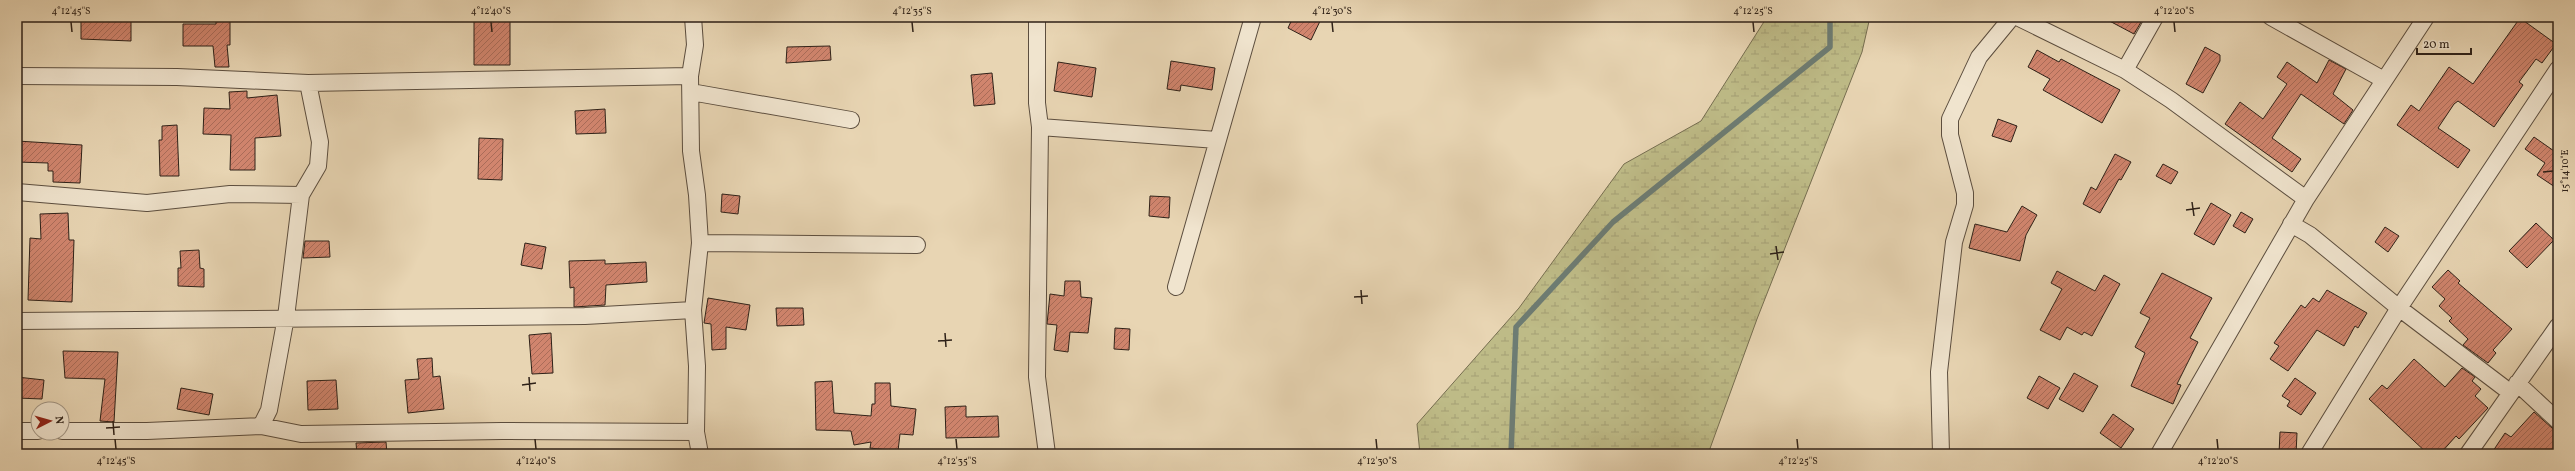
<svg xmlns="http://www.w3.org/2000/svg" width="2575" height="471" viewBox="0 0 2575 471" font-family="Vollkorn,serif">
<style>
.wetland{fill:url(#wetland-marsh);stroke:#766e50}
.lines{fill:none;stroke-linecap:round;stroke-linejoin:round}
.stream{stroke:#6d7c73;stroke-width:5.5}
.building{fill:url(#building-hatch);stroke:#2e2118}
.street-casing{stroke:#5c4e3f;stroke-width:18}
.street{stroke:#f0e4ce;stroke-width:16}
.ticks{fill:none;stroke:#2e2118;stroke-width:1.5}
.neatline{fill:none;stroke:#2e2118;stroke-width:1.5}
.ticks-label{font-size:10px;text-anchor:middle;fill:#2e2118}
</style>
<defs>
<pattern id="wetland-marsh" width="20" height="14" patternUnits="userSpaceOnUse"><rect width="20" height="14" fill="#bebb87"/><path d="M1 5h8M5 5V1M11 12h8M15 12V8" fill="none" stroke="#a4a074"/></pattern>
<pattern id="building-hatch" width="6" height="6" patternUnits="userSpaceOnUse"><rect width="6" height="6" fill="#d1856e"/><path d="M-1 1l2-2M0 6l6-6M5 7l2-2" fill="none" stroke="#aa6c59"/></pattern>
</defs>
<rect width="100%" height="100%" fill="#e8d5b3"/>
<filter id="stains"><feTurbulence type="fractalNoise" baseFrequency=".005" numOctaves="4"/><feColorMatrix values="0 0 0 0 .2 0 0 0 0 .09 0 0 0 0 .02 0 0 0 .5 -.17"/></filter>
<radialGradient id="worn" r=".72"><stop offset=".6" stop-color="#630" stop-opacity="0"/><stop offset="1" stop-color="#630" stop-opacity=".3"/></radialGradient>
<path class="wetland" d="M1767 17H1870L1862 52 1757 319 1708 454H1420L1417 424 1519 308 1624 164 1701 121Z"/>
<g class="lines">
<path class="stream" d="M1511 454 1516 327 1613 222 1830 47V17"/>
</g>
<path class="building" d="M81 17H98V21H131V41L81 39Z
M216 17H230V45H227L229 67H215L213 46H183V24H216Z
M1293 17H1322L1311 40 1288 28Z
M2102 17H2144L2134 34Z
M2520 18 2556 44 2542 63 2536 59 2519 82 2523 85 2494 127 2458 101 2454 104 2438 128 2470 150 2458 168 2397 125 2411 105 2419 111 2449 67 2473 84Z
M474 19H510V65H474Z
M830 46 831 60 786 63 787 47Z
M2205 47 2220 55V61L2203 93 2186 84Z
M2037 50 2059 62 2061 59 2120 90 2102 123 2043 90 2050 79 2028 67Z
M2329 60 2346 69 2333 94 2353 110 2344 124 2301 94 2272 138 2301 159 2292 172 2225 124 2240 102 2263 119 2287 84 2277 77 2287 62 2317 83Z
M1171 61 1215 68 1212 90 1181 85 1180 91 1167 89Z
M1058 62 1096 68 1092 97 1054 91Z
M992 73 995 104 974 106 971 75Z
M247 91V98L277 95 281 136 255 138V170H230L231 135 203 134 204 108 230 109 229 92Z
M605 109 606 133 576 134 575 111Z
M1998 119 2017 126 2011 142 1992 136Z
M177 125 179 176H160L159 140H162V126Z
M2534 137 2554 151 2558 145V189L2537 175 2545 163 2525 149Z
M479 138 503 139 502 180 478 179Z
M17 141 82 145 80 183 53 182V171H48V163L17 162Z
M2115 154 2131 162 2121 180 2119 179 2100 213 2083 204 2091 187 2096 190Z
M2163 164 2178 172 2171 184 2156 176Z
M722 194 740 196 738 214 721 212Z
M1150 196 1170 197 1169 218 1149 216Z
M2211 203 2231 215 2214 245 2194 234Z
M2022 206 2037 215 2026 235 2020 261 1969 248 1975 224 2007 232Z
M2241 212 2253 219 2245 233 2233 226Z
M68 213 69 240H74L72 302 28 300 30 238 41 239 40 214Z
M2536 223 2554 240 2527 268 2509 251Z
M2385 227 2399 236 2388 252 2375 242Z
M305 241H329L330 257 303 258Z
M525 243 546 247 542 269 521 265Z
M199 250 200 268 204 269V287L178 286V268H181L180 251Z
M605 260V264L646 262 647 282 606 285 605 305 574 307V287L570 288 569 261Z
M2448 270 2460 281 2458 283 2512 329 2493 350 2496 353 2488 363 2463 345 2468 339 2449 321 2452 318 2439 306 2445 299 2432 287Z
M2057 271 2095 291 2104 275 2120 284 2092 336 2084 332 2082 335 2067 327 2060 340 2040 330 2062 289 2051 283Z
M2162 273 2212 298 2190 338 2198 342 2177 384 2181 385 2173 404 2131 386 2145 353 2135 347 2150 318 2140 313Z
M1065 281H1080L1081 297 1092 298 1088 333 1070 332 1068 352 1054 350 1057 325 1047 324 1050 294 1064 296Z
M2327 290 2367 313 2358 328 2355 326 2344 346 2317 330 2288 371 2270 359 2279 346 2274 343 2301 305 2305 308 2313 298 2319 302Z
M708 298 750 305 746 330 726 327V349L712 350 711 324 704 323Z
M776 308H803L804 325 777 326Z
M1115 328 1130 329 1129 350 1114 349Z
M551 333 553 373 532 374 529 335Z
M63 351 118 352 114 422 100 421 105 379 65 378Z
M432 358 433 377 440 376 444 409 408 413 405 380 419 379 417 359Z
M2414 359 2445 387 2462 368 2475 377 2472 381 2481 389 2475 396 2488 408 2459 439 2456 436 2440 454H2428L2369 399 2382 385 2387 389Z
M2074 373 2098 386 2083 412 2059 399Z
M2039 376 2060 388 2048 409 2027 398Z
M17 377 44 380 42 399 17 398Z
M2295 378 2316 393 2301 415 2287 406 2290 401 2282 396Z
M336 380 338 409 308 410 307 381Z
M832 381 834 413 871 416 872 404H875V383H890L891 406 916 409 913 435 900 434 898 451 870 448 871 442 854 445 851 431 816 430 815 382Z
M181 388 213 394 209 415 177 409Z
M966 406V417L998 416 999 437 946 438 945 407Z
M2534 412 2552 428 2558 430V454H2491L2505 433 2511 437Z
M2113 414 2134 429 2121 448 2100 433Z
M2280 432 2297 433 2296 454H2279Z
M386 442 387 454H357L356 443Z"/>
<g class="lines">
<g class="street-casing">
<path id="street" d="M693 17 695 45 690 76 691 151 697 195 700 243 693 310 697 366 696 432 700 454
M1037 17V103L1040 127 1037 377 1047 454
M2017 17 2125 70 2171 100 2306 199
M2271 17 2384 80
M2125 70 2155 17
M17 76 177 77 308 83 690 76
M691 92 851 120
M1040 127 1217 140
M17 192 147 203 230 194 301 195
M2291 224 2310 235 2399 308 2511 393
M700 243 917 245
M1176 287 1253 17
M17 321 585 316 693 310
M2517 383 2558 421
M261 426 269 410 286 317 301 195 318 166 320 142 308 83
M17 431H38
M62 431H147L261 426 301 434 502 431 696 432
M1941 454 1939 372 1954 242 1965 205V193L1950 135V119L1979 57 2012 17
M2159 454 2306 199 2426 17
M2309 454 2399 308 2558 69
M2468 454 2558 326"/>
</g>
<use href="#street" class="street"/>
</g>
<path class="ticks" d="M71 22 72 32M491 22 492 32M912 22 913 32M1332 22 1333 32M1753 22 1754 32M2174 22 2175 32M2543 172 2553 171M2192 202 2194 216M2186 210 2200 208M1776 246 1778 260M1770 254 1784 252M1361 290 1362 304M1354 297 1368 296M945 333 946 347M938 341 952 340M529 377 530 391M522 385 536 383M113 421 114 435M106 428 120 427M115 439 116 449M535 439 536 449M956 439 957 449M1376 439 1377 449M1797 439 1798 449M2217 439 2218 449"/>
<rect width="2575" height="471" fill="none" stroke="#e8d5b3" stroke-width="44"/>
<g transform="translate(50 421) rotate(84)"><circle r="19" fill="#f0e4ce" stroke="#a29685"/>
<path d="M0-3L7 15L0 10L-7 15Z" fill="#8f2418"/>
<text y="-6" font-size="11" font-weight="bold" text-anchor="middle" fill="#2e2118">N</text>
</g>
<path d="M2417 48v6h54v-6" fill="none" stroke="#2e2118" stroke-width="2"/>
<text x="2423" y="48" font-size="12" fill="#2e2118" stroke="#f0e4ce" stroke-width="3" paint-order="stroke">20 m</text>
<rect x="22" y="22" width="2531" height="427" class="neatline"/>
<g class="ticks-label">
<text x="71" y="14">4°12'45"S</text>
<text x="491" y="14">4°12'40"S</text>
<text x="912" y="14">4°12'35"S</text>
<text x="1332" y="14">4°12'30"S</text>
<text x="1753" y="14">4°12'25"S</text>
<text x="2174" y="14">4°12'20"S</text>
<text transform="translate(2564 171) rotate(-90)" y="4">15°14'10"E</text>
<text x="116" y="464">4°12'45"S</text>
<text x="536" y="464">4°12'40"S</text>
<text x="957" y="464">4°12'35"S</text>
<text x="1377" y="464">4°12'30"S</text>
<text x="1798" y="464">4°12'25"S</text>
<text x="2218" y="464">4°12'20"S</text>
</g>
<rect width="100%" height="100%" filter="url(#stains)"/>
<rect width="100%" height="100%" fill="url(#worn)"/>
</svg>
